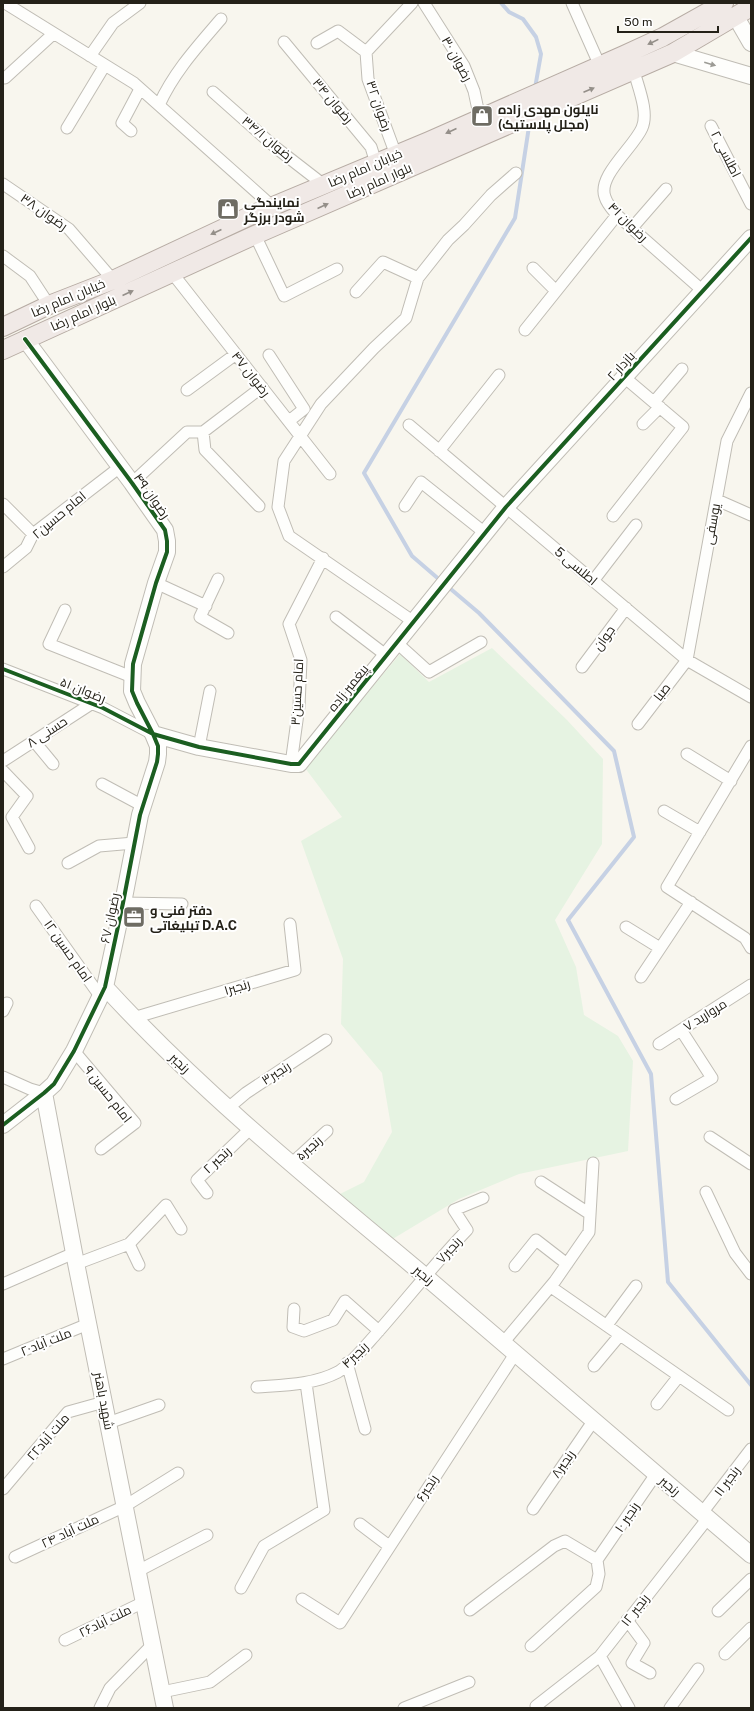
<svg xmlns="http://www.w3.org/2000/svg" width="754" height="1711" viewBox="0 0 754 1711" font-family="'Public Sans',Cairo,sans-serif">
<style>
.green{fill:#e6f3e2}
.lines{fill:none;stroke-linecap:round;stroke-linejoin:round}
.stream{stroke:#c6d1e4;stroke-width:4}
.street-casing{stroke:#c0bdb5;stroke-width:13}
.secondary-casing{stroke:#c0bdb5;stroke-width:18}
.primary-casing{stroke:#b7aca4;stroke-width:20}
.street{stroke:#fefefc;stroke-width:11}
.secondary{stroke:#fefefc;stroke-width:16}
.primary{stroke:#f0e9e6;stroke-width:18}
.cycleway-casing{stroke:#fff;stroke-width:6}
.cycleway{stroke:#1b5e20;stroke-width:4}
.oneway{fill:#948f89}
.oneway2{fill:#9c9b95}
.labels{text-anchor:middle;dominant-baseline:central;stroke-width:4;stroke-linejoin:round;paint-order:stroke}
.street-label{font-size:13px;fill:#242118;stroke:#fff}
.poi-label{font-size:13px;font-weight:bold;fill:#242118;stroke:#fff;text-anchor:start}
</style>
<rect width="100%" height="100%" fill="#f8f6ee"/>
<path class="green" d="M492 648 567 720 603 759 602 844 555 920 576 967 584 1015 618 1036 633 1061 628 1151 519 1174 459 1199 381 1246 328 1200 364 1182 392 1132 382 1073 341 1024 343 959 301 841 342 817 305 768 400 654 429 682Z"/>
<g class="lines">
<path class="stream" d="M501 3 509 12 523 19 536 37 541 54 535 88
M441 581 412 556 364 473 515 218 530 120
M446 585 479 613 614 751 634 837 568 920 651 1074 668 1282 751 1385"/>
<g class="street-casing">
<path id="street" d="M5 3 134 83 272 206
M424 3 464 66 474 91 480 119
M572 3 600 66
M284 42 371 147 376 163
M317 43 338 31 366 52
M90 56 113 23 140 3
M634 71C638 87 649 112 642 128 634 147 597 176 605 197 607 204 612 209 617 215L703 291
M5 78 53 34
M213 92 275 147 324 185
M159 105C174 72 197 47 221 19
M711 126 751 204
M67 128 105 65
M131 131 122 123 140 89
M396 155 368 79 366 52 412 3
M3 184 69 229 113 280
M632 228 666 189
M255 235 284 296 337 269
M3 256 30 276 49 305
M533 268 556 291
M173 274 330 474
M356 292 383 262 418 278
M525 330 617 215
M269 355 304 409 289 421
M187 390 236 354
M654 402 682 369
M643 424 660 407
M409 425 687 660 751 697
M203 432 205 450 259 506
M439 451 499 375
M132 483 187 432H203L262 387
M717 500 751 515
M3 504 33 534
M405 506 421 482 485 533
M613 516 683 427 624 377
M3 567 26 548 33 534 120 467
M218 579 200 617 228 633
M593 581 636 525
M156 583 206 606
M65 610 49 644 132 677
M336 617 387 656
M414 622 289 536 278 507 284 461 321 404 374 348 406 318 418 278 448 240 464 225 491 195 516 173
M397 643 429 672 481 642
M582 667 626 608
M3 669 103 708 153 734
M638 724 687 660 727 441 751 393
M34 741 53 764
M751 746 667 887 745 938 751 948
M199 747 210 691
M687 754 731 781
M3 761 91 704
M291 764 299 706 301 660 289 624 323 558
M3 771 27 796 12 817 29 848
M102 784 143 806
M664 811 700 832
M68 863 99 846 134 843
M123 903 182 904
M36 906 100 996
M626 927 660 948
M641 977 691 902
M3 1011 7 1003
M133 1018 295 970 290 924
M659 1044 751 985
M74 1051 135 1123 101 1149
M3 1077 30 1089 44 1093
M676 1099 712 1078 681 1030
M227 1109 246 1093 326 1040
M710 1137 751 1164
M291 1164 327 1131
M541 1182 590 1214
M706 1192 735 1253 751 1274
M207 1193 197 1180 250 1129
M129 1244 139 1265
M76 1264 129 1244 166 1205 181 1229
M515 1266 536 1240 567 1264
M3 1284 74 1253
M551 1287 728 1410
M294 1309 293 1327 304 1331 333 1320 345 1301 379 1331
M607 1325 636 1286
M503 1343 555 1281 589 1232 593 1163
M3 1359 88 1324
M347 1363 365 1429
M594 1366 620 1335
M257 1387C284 1385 313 1385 338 1372 350 1365 367 1344 377 1333 407 1299 435 1263 467 1230L454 1210 483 1198
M657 1404 679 1376
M108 1423 159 1405
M3 1489 68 1412 104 1402
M533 1509 594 1420
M702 1513 751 1449
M360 1524 389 1546
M15 1557 125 1506 178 1473
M597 1560 656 1474
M138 1571 207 1535
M241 1588 264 1546 324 1510 306 1383
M302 1599 340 1623 515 1354
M470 1610 554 1546 565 1541 597 1560 599 1574 596 1587 531 1646
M718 1611 751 1579
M627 1620 644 1643 632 1663 650 1673
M65 1640 144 1602
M725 1654 751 1628
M600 1656 629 1708
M162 1692 210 1682 246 1655
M536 1706 600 1656 708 1518
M100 1708 110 1688 152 1645
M404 1708 469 1682
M670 1708 698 1669"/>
</g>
<g class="secondary-casing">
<path id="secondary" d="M736 17 751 43
M673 53 751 76
M153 734 199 747 291 764H299L506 507 751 238
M105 987C203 1094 315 1184 426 1277 535 1369 643 1462 751 1555
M44 1093 74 1253 165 1708
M3 1125 44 1093 54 1084 74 1051 105 987 123 903 140 815 157 762 158 754V746L153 734 137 703 132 691 133 664 156 583 167 552V541L165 530 132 483 25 339"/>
</g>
<g class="primary-casing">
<path id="primary" d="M3 327 49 305 113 280 254 214 429 141 624 55 663 37 724 3
M3 350 255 235 673 53 751 7"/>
</g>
<use href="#street" class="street"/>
<use href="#secondary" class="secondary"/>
<use href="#primary" class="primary"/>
<g class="cycleway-casing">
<path id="cycleway" d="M3 669 103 708 153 734 199 747 291 764H299L506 507 751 238
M3 1125 44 1093 54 1084 74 1051 105 987 123 903 140 815 157 762 158 754V746L153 734 137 703 132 691 133 664 156 583 167 552V541L165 530 132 483 25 339"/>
</g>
<use href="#cycleway" class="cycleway"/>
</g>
<defs><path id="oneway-solid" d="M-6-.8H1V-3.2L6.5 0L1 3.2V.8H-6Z"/></defs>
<g class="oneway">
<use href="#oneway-solid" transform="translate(653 42) rotate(154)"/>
<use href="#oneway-solid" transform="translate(589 90) rotate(-23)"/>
<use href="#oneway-solid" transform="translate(451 131) rotate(156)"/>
<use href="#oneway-solid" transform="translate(323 206) rotate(-24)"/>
<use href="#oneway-solid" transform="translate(216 232) rotate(155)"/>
<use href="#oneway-solid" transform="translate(128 293) rotate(-24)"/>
</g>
<use class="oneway2" href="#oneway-solid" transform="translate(710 64) rotate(16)"/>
<defs>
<g id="shop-square" transform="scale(1.15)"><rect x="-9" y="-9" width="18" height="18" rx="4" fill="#6e6c63" stroke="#fff"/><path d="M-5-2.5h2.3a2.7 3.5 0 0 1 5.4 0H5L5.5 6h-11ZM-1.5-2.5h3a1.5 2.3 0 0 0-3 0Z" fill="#fff"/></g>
<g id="office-square" transform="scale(1.15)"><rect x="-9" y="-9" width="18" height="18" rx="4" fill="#6e6c63" stroke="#fff"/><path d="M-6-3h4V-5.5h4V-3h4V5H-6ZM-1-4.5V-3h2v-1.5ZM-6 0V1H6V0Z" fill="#fff"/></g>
</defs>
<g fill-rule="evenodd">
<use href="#shop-square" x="482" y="116"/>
<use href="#shop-square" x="228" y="209"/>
<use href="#office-square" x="134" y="917"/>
</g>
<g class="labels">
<g class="street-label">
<text transform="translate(457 59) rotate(61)">رضوان ۳۰</text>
<text transform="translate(333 101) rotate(50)">رضوان ۳۴</text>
<text transform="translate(379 106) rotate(71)">رضوان ۳۲</text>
<text transform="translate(268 139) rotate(40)">رضوان ۳۴/۱</text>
<text transform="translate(726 154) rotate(63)">اطلسی ۲</text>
<text transform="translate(365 168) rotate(-23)">خیابان امام رضا</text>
<text transform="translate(379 181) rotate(-24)">بلوار امام رضا</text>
<text transform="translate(44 212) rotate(35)">رضوان ۳۸</text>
<text transform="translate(628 222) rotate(45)">رضوان ۴۱</text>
<text transform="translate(68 298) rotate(-23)">خیابان امام رضا</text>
<text transform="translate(83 313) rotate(-24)">بلوار امام رضا</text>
<text transform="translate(621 366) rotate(-48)">بازدار ۲</text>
<text transform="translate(251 374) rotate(52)">رضوان ۴۷</text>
<text transform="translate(152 496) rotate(55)">رضوان ۴۹</text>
<text transform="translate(59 515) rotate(-40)">امام حسین۲</text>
<text transform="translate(712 524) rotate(-80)">یوسفی</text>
<text transform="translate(576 566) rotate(40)">اطلسی 5</text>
<text transform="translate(604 638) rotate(-54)">جوان</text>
<text transform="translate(348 688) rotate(-51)">پیغمبر زاده</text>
<text transform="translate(83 690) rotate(22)">رضوان ۵۱</text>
<text transform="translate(297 692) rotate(-87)">امام حسین۳</text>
<text transform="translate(662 692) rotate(-52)">صبا</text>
<text transform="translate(47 732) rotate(-33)">حسنی ۸</text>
<text transform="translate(110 918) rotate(-78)">رضوان ۶۷</text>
<text transform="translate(68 951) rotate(55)">امام حسین ۱۲</text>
<text transform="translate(237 987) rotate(-17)">رنجبر۱</text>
<text transform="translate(705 1015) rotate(-32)">مروارید ۷</text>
<text transform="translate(180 1063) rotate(44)">رنجبر</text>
<text transform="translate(276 1073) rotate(-33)">رنجبر۳</text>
<text transform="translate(108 1094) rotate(52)">امام حسین ۹</text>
<text transform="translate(309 1148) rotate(-42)">رنجبر۵</text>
<text transform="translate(217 1160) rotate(-43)">رنجبر ۲</text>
<text transform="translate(449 1250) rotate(-48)">رنجبر۷</text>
<text transform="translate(424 1275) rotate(40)">رنجبر</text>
<text transform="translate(46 1342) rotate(-22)">ملت آباد۲۰</text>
<text transform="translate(355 1355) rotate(-44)">رنجبر۴</text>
<text transform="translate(104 1401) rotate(79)">شهید باهنر</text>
<text transform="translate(48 1437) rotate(-49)">ملت آباد۲۲</text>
<text transform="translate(563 1464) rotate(-55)">رنجبر۸</text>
<text transform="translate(727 1481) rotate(-53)">رنجبر ۱۱</text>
<text transform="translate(670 1486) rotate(41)">رنجبر</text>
<text transform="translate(427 1488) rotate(-57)">رنجبر۶</text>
<text transform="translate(627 1517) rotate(-56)">رنجبر ۱۰</text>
<text transform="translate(70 1531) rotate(-25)">ملت آباد ۲۴</text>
<text transform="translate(635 1610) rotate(-52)">رنجبر ۱۲</text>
<text transform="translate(105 1621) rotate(-26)">ملت آباد۲۶</text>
</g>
<g class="poi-label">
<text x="498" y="109">نایلون مهدی زاده<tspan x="498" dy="15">(مجلل پلاستیک)</tspan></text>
<text x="244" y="202">نمایندگی<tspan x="244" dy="15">شودر برزگر</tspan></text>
<text x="150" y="910">دفتر فنی و<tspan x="150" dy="15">تبلیغاتی D.A.C</tspan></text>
</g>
</g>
<rect width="754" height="1711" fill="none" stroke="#242118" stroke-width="8"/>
<path d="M618 26v6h100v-6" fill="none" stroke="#242118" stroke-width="2"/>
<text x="624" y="26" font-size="12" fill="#242118" stroke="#ffffff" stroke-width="3" paint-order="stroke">50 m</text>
</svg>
